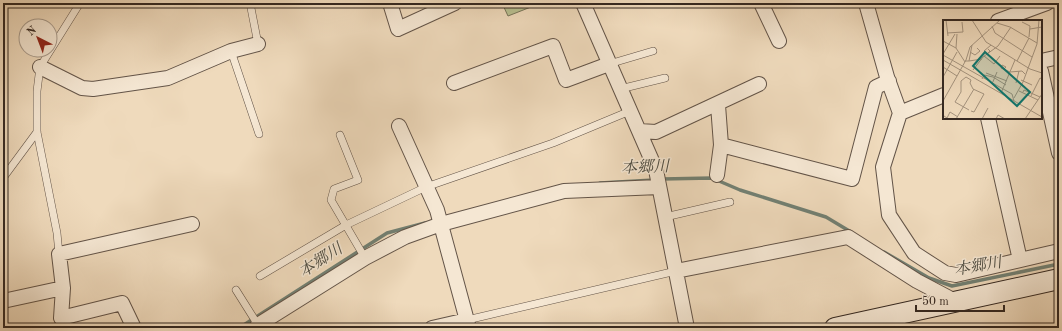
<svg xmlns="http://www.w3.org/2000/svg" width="1062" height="331" font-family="'Old Standard TT','Noto Serif JP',serif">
  <rect width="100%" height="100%" fill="#efdabc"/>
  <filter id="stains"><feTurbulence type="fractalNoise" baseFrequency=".005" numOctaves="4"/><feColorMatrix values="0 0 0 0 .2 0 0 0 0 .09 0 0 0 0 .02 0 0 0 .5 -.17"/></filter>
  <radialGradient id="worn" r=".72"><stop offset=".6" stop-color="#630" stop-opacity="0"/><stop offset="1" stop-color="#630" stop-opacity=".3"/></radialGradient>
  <path fill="#b8c091" stroke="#767459" d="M 502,3 L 541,3 L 508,16 Z"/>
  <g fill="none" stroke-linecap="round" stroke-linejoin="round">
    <path stroke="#728073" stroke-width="3.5" d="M 662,179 L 712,178 L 740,190 L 826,217 L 851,232
      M 600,183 L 654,180
      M 884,252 L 929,278 L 952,286 L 1059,264
      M 239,328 L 387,233 L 425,223"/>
    <g stroke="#635448" stroke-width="8">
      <path id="lane" d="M 250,3 L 258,44
        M 231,51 L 259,134
        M 609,64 L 653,51
        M 620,89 L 665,78
        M 340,135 L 358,180 L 334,189 L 331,200 L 365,258
        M 3,178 L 37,132
        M 665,217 L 730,202
        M 59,254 L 57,233 L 37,132 L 37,91 L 40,67 L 80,3
        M 260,276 L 346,225 L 426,187 L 553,143 L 630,111
        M 236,290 L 258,325
        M 467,320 L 676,271"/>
    </g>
    <g stroke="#635448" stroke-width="16">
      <path id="street" d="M 390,3 L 398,29 L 455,3
        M 583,3 L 656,170 L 687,328
        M 761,3 L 779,41
        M 866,3 L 887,77 L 900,113 L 883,167 L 889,215 L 914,253 L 945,273 L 956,275 L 1059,251
        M 998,21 L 1047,3
        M 1041,61 L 1059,57
        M 40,67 L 82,88 L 93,89 L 168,78 L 231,51 L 258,44
        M 1041,71 L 1059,153
        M 454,83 L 553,46 L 566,80 L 609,64
        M 900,113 L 944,95
        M 988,118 L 1020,260
        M 399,126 L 437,210 L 469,328
        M 639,131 L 656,132 L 759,84
        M 721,145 L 852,179 L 876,87 L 889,81
        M 717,175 L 721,145 L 718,105
        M 676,271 L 848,237 L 917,281 L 955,301
        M 3,301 L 63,288
        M 134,328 L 122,303 L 61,318 L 63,288 L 59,254 L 192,224
        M 259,328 L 258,325 L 365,258 L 405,237 L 441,224 L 564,191 L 659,187
        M 432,328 L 467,320"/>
    </g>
    <g stroke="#342821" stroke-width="22">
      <path id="secondary" d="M 835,328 L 1059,279"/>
    </g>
    <use href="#lane" stroke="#f5e7d3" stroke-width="7"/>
    <use href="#street" stroke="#f5e7d3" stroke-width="14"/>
    <use href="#secondary" stroke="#f5e7d3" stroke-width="20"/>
  </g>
  <g text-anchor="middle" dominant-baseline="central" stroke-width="3" stroke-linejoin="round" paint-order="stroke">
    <g font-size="16" font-style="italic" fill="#4e4d43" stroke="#f5e7d3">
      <text transform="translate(645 168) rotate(-2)">本郷川</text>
      <text transform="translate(321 261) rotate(-33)">本郷川</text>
      <text transform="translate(978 267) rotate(-10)">本郷川</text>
    </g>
  </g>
  <g transform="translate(943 20)">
    <rect width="99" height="99" fill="#efdabc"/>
    <path fill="none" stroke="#a4937e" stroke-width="1" d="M 3,0 L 5,16M 29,0 L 43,22 L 87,49 L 99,53M 79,2 L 87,6 L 86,17M 54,3 L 67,7 L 94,23M 49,6 L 52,13 L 89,37M 87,9 L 99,7M 4,13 L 20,12 L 19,2M 14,14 L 13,28 L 22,42M 0,21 L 13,28M 45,29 L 47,31 L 44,34 L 41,31 L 48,25M 27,32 L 32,35 L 37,31 L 34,28M 0,34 L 12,14M 0,35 L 69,74 L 71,81M 41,36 L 51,44 L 57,36M 0,40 L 99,97M 22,41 L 26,41 L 29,25M 26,41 L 39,39M 74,41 L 86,18M 0,47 L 14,56M 61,49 L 63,47 L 59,45 L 58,48 L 67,52 L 79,51 L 82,54M 30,50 L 40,37 L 55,26 L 68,7M 43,53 L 64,61M 0,57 L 14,32M 39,59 L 41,55 L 50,57 L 63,65M 78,60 L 89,65M 73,63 L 76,51M 49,64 L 54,52M 76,71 L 95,80M 80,72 L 81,70 L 97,77M 58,73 L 72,40M 88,76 L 97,58 L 99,59M 71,78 L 80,62 L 94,24 L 96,0M 0,81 L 23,40 L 27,27 L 57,0M 12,82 L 18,72 L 18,61 L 23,57 L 28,60 L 27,63 L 30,69 L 41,74 L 31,92 L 28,91M 12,82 L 26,90M 1,96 L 4,98 L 7,92 L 15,97M 13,99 L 31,69M 39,99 L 45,88M 53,99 L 55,95 L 62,99M 82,99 L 99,74"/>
    <path fill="#0f766e" fill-opacity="0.15" stroke="#0f766e" stroke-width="2" d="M 42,32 L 87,72 L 74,86 L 30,46 Z"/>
    <rect width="99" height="99" fill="none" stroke="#342821" stroke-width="2"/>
  </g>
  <rect width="1062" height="331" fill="none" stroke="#efdabc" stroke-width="16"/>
  <rect x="4" y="4" width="1054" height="323" fill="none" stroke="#342821" stroke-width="2"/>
  <rect x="8" y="8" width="1046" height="315" fill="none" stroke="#342821"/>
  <g transform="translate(38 38) rotate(318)"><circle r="19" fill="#f5e7d3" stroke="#a89b8c"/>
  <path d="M0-3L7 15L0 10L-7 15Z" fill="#8f2418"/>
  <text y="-6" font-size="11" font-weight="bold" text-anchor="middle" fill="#342821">N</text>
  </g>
  <path d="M916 305v6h88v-6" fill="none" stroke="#342821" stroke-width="2"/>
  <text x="922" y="305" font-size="12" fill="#342821" stroke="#f5e7d3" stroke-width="3" paint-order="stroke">50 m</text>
  <rect width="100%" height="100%" filter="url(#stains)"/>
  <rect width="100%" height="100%" fill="url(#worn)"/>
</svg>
